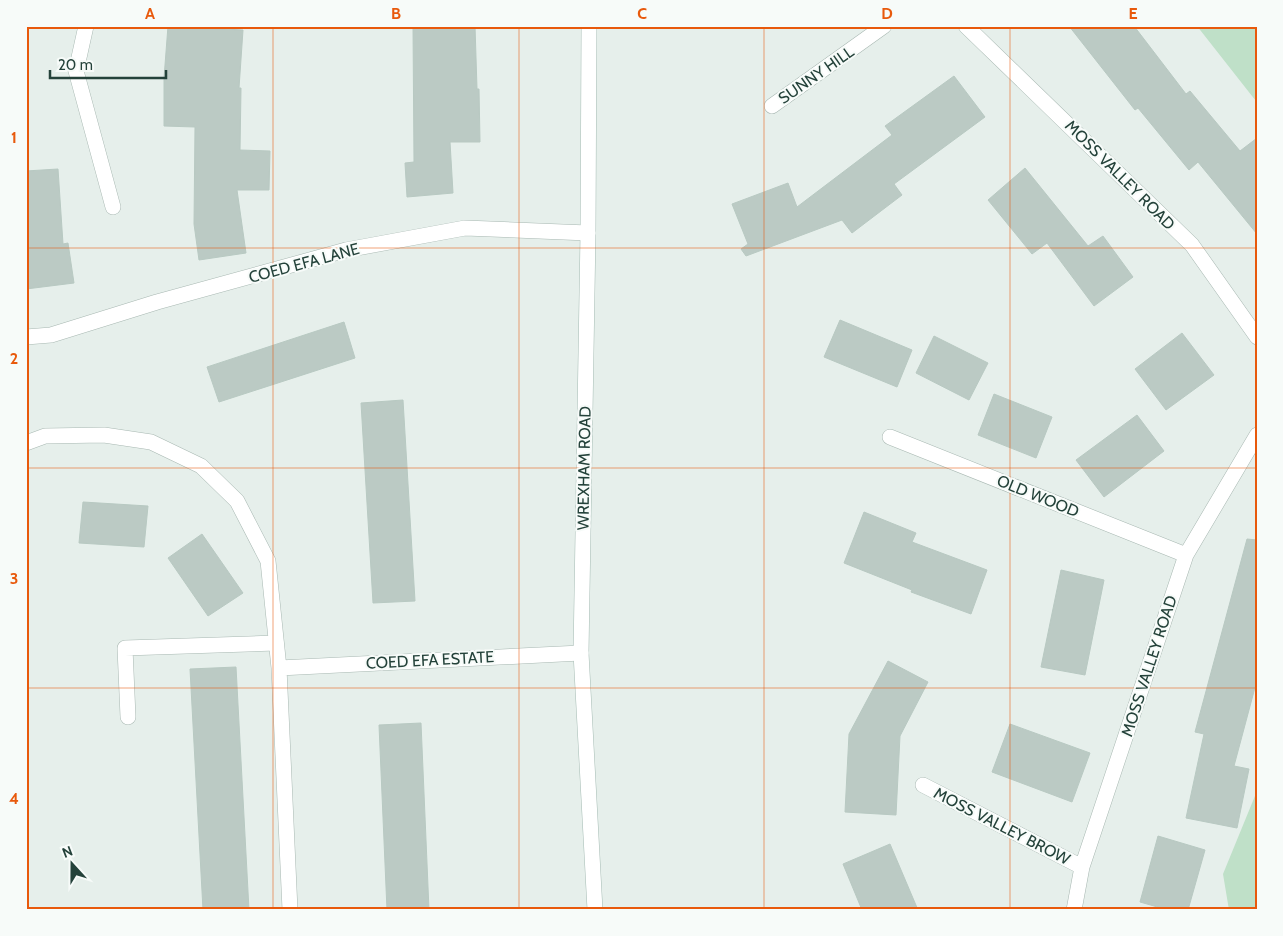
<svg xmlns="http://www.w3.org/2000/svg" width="1283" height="936" font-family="Cabin,sans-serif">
  <rect width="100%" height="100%" fill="#e6efeb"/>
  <path fill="#bfe0c8" d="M 1197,26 L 1257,26 L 1257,102 L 1252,96 Z
    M 1257,791 L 1257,910 L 1229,910 L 1223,874 Z"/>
  <path fill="#bbcac4" stroke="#b8c9c2" d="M 168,26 L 243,30 L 239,88 L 241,88 L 240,150 L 270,151 L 269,190 L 237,190 L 246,253 L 199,260 L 194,224 L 195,127 L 164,126 L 164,78 Z
    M 413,26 L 475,26 L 477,89 L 479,89 L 480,142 L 450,142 L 453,193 L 407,197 L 405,163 L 414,162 Z
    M 1069,26 L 1134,26 L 1186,94 L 1190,91 L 1240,151 L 1257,138 L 1257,234 L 1198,162 L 1189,170 L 1138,108 L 1135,110 Z
    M 954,76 L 985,117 L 894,184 L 902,195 L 852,233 L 842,220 L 746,256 L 741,249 L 748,244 L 732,204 L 788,183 L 797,207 L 892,135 L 885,126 Z
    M 1025,168 L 1088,246 L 1103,236 L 1133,277 L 1094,306 L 1047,243 L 1032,254 L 988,200 Z
    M 58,169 L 63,244 L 68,243 L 74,283 L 26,289 L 26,171 Z
    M 840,320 L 912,350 L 897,387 L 824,357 Z
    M 344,322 L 355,358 L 219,402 L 207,367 Z
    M 1182,333 L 1214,375 L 1166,410 L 1135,369 Z
    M 934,336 L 988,363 L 969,400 L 916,373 Z
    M 994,394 L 1052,417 L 1036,458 L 978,435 Z
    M 403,400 L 415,601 L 373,603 L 361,403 Z
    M 1137,415 L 1164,451 L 1104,497 L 1076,460 Z
    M 83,502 L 148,506 L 144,547 L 79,543 Z
    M 864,512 L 916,533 L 912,542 L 987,570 L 971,614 L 911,592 L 912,590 L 844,563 Z
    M 202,534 L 243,593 L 208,616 L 168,558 Z
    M 1247,539 L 1257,540 L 1257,680 L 1234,766 L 1249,769 L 1237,828 L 1186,818 L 1204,734 L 1195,732 Z
    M 1061,570 L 1104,580 L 1085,675 L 1041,667 Z
    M 888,661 L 928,682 L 900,736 L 896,815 L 845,812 L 849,734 Z
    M 236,667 L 249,910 L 203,910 L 190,669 Z
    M 421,723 L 429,910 L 387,910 L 379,725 Z
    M 1010,724 L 1090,753 L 1072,802 L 992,772 Z
    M 1158,836 L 1205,850 L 1188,910 L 1168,910 L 1140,902 Z
    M 890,844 L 918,910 L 862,910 L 843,864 Z"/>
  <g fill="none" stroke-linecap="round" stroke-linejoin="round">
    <g stroke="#a8b8b2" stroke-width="16">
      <path id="service" d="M 128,717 L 125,648 L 276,643"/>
    </g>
    <g stroke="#a8b8b2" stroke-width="16">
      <path id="minor" d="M 86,26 L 76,71 L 113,207
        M 966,26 L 1192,245 L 1257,337
        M 772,106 L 884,26
        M 26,337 L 51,335 L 157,302 L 346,250 L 465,228 L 588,233
        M 890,437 L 1186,555
        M 26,443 L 45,436 L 104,435 L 151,442 L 201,466 L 237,501 L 268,561 L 279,668 L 290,910
        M 279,668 L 581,653
        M 923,785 L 1082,867
        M 1074,910 L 1082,867 L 1186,555 L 1257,435"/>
    </g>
    <g stroke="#a4bbb3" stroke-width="16">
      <path id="secondary" d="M 589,26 L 588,233 L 581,653 L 595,910"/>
    </g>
    <use href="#service" stroke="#fff" stroke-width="15"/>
    <use href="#minor" stroke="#fff" stroke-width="15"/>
    <use href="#secondary" stroke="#fff" stroke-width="15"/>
  </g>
  <path fill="none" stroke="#e8590c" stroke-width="1" stroke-opacity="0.55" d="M 273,26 L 273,910M 519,26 L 519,910M 764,26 L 764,910M 1010,26 L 1010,910M 26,248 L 1257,248M 26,468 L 1257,468M 26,688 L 1257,688"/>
  <g text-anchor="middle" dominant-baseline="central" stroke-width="4" stroke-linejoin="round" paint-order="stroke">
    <g font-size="16" fill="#24423a" stroke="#f7fbf9">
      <text transform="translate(816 75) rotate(-35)">SUNNY HILL</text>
      <text transform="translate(1120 175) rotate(45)">MOSS VALLEY ROAD</text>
      <text transform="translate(304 263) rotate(-15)">COED EFA LANE</text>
      <text transform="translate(584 468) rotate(-89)">WREXHAM ROAD</text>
      <text transform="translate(1038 496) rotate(22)">OLD WOOD</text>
      <text transform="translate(430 660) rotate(-3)">COED EFA ESTATE</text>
      <text transform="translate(1149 666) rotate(-72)">MOSS VALLEY ROAD</text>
      <text transform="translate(1002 826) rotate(27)">MOSS VALLEY BROW</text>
    </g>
  </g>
  <rect width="1283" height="936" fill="none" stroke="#f7fbf9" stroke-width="55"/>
  <g transform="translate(72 864) rotate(339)" stroke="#f7fbf9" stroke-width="4" paint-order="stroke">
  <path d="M0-4L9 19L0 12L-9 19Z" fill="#24423a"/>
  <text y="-8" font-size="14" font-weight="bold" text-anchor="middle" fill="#24423a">N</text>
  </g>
  <path d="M50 70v8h116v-8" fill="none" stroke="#24423a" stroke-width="2.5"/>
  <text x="58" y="70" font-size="15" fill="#24423a" stroke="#f7fbf9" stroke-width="4" paint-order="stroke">20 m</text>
  <rect x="28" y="28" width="1228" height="880" fill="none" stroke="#e8590c" stroke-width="2"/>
  <g font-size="16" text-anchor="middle" font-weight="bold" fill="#e8590c">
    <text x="150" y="19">A</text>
    <text x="396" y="19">B</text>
    <text x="642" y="19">C</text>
    <text x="887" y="19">D</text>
    <text x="1133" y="19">E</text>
    <text x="14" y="143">1</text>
    <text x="14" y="364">2</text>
    <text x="14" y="584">3</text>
    <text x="14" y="804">4</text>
  </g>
</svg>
